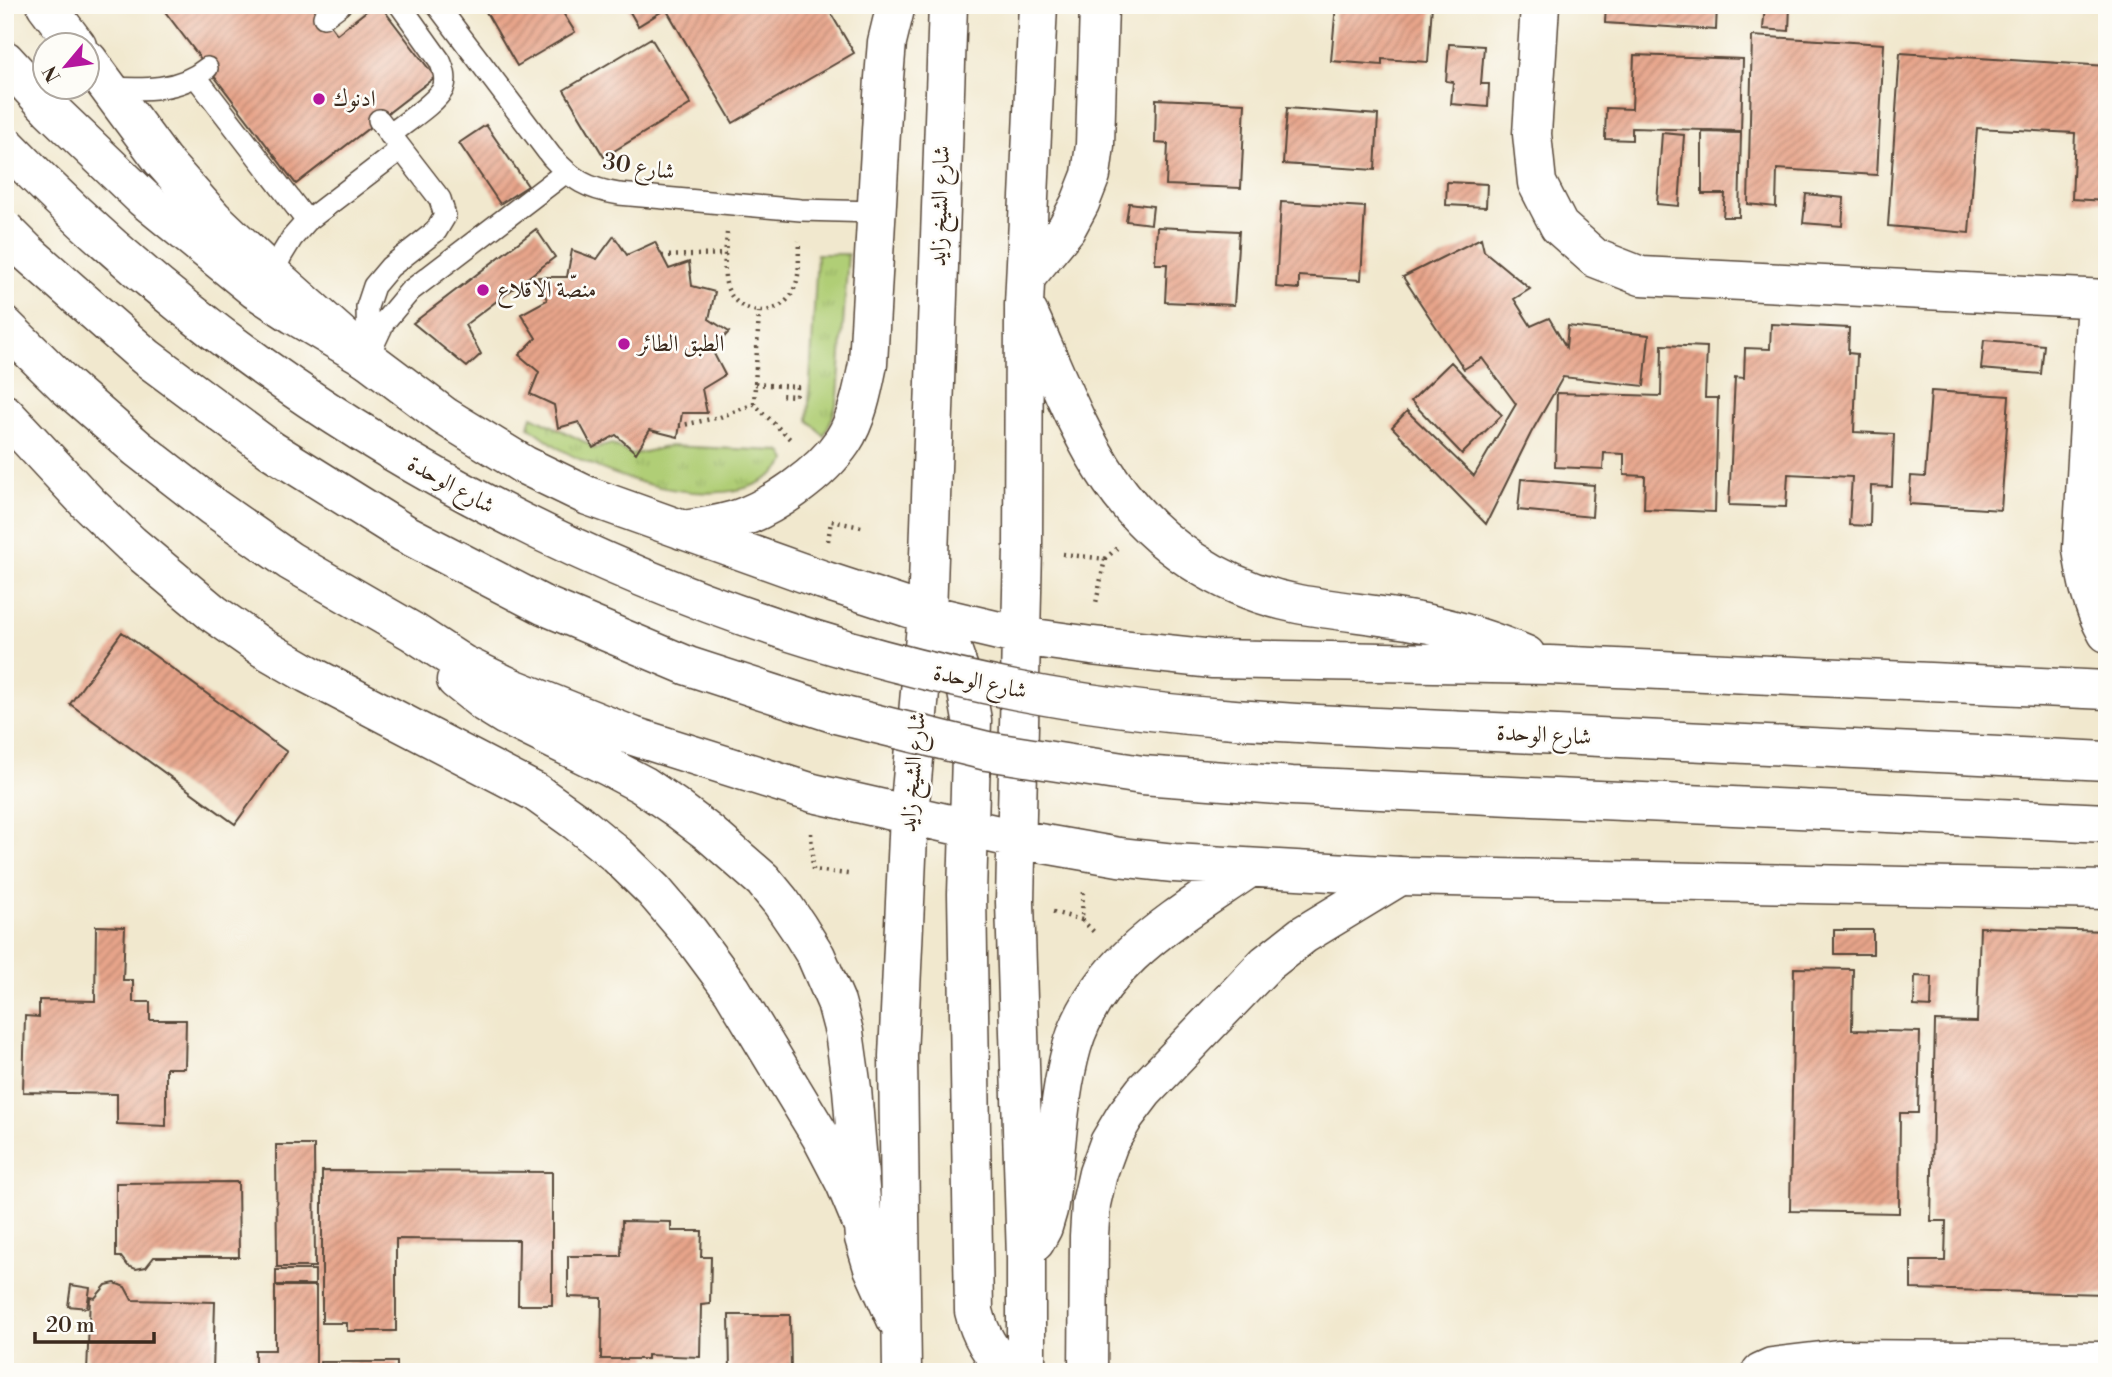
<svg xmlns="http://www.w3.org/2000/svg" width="2112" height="1377" font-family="'Libre Bodoni',Amiri,serif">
  <defs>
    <pattern id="grass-tufts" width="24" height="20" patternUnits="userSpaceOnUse" patternTransform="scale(1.75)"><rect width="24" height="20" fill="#b0ce76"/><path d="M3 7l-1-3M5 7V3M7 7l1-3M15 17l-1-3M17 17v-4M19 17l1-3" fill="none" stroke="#98b166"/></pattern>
    <pattern id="building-hatch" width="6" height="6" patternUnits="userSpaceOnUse" patternTransform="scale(1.75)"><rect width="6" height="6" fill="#e7a48a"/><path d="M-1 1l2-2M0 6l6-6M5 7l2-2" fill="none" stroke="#bc8670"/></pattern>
  </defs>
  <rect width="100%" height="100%" fill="#fdfcf7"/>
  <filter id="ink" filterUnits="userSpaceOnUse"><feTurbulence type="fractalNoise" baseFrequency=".0143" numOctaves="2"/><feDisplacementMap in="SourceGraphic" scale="14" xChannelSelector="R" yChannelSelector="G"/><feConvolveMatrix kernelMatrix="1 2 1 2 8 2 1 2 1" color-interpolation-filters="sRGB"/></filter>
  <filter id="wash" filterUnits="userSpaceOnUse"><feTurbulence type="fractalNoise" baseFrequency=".00686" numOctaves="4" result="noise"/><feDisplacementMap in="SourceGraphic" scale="28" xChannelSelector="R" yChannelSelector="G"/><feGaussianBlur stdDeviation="1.57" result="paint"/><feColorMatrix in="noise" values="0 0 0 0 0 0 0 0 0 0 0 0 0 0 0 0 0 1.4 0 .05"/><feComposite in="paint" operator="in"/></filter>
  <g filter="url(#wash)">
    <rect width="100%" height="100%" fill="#f1e8ce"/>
    <path fill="url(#grass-tufts)" stroke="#767c4a" stroke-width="2" d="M 817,254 L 848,254 L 838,397 L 833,416 L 824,436 L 808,420 Z
      M 532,416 L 587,443 L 593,449 L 612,444 L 632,455 L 670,446 L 779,451 L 783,453 L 787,460 C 741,523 615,481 560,449 C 550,442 540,434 529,427 Z"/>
    <g id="blocks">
      <path fill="url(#building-hatch)" d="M 160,5 L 315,5 L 337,34 L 374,5 L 380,5 L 435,77 L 296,184 Z
        M 482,5 L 558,5 L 575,32 L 517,66 Z
        M 626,5 L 826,5 L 854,53 L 733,123 L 666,9 L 638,26 Z
        M 1336,5 L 1432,5 L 1428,62 L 1382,59 L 1382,65 L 1331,61 Z
        M 1606,5 L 1717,5 L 1716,30 L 1605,23 Z
        M 1765,5 L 1790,5 L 1789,31 L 1763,29 Z
        M 1752,36 L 1884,44 L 1877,175 L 1777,169 L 1776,207 L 1748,204 Z
        M 651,38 L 691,104 L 604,157 L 564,90 Z
        M 1449,44 L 1484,46 L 1481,84 L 1489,84 L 1488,107 L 1451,104 L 1453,82 L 1446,81 Z
        M 1900,53 L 2107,66 L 2107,201 L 2072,199 L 2075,133 L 1977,128 L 1969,233 L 1888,226 Z
        M 1634,55 L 1743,59 L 1741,131 L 1632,128 L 1632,140 L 1605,139 L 1606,108 L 1632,109 Z
        M 1156,99 L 1245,103 L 1241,188 L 1166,185 L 1168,144 L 1155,143 Z
        M 1287,108 L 1378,115 L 1375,170 L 1283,164 Z
        M 486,125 L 528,186 L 500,204 L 459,143 Z
        M 1702,132 L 1741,133 L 1739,217 L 1723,217 L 1725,194 L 1702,194 Z
        M 1662,133 L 1684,135 L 1679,206 L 1657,204 Z
        M 1447,182 L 1487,184 L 1486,207 L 1446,205 Z
        M 1806,194 L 1844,198 L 1842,226 L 1803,223 Z
        M 1281,202 L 1365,207 L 1361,280 L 1299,276 L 1299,289 L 1276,287 Z
        M 1129,203 L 1153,206 L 1151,224 L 1126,221 Z
        M 1157,227 L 1239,231 L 1234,305 L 1165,302 L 1167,264 L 1155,264 Z
        M 536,229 L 555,257 L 465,325 L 481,354 L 467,367 L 413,323 Z
        M 614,236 L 627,255 L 655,242 L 669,269 L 689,262 L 692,286 L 715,292 L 709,319 L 729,332 L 712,350 L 725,375 L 702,389 L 707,413 L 682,413 L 678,437 L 650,430 L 636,453 L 616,435 L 593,448 L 579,422 L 558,428 L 554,405 L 530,394 L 539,372 L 519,355 L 536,338 L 521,314 L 547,300 L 538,277 L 567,277 L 572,250 L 597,259 Z
        M 1481,238 L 1484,251 L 1530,289 L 1514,299 L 1531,326 L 1549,318 L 1566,347 L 1568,326 L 1649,335 L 1644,386 L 1563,377 L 1531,433 L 1486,524 L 1392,427 L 1407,411 L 1474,476 L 1516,404 L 1482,358 L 1464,369 L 1403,277 Z
        M 1771,324 L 1849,328 L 1848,353 L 1857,354 L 1854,432 L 1894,434 L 1892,487 L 1871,486 L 1870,526 L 1849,525 L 1852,477 L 1788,474 L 1786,507 L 1729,505 L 1735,377 L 1744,378 L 1745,348 L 1770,349 Z
        M 1984,340 L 2044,345 L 2041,374 L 1981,369 Z
        M 1662,345 L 1707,347 L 1705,398 L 1718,398 L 1715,512 L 1644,509 L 1645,476 L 1624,475 L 1624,454 L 1604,453 L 1603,469 L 1555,467 L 1557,393 L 1661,396 Z
        M 1451,362 L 1502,415 L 1462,454 L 1411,401 Z
        M 1931,391 L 2009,396 L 2001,510 L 1909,504 L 1911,476 L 1925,477 Z
        M 1521,479 L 1594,485 L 1592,517 L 1518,510 Z
        M 122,632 L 287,752 L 235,824 L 70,704 Z
        M 96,926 L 125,927 L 123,980 L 133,980 L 133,1002 L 150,1002 L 150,1020 L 186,1020 L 185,1068 L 166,1068 L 166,1126 L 117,1124 L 117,1094 L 23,1092 L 25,1016 L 39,1017 L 39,1000 L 95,1001 Z
        M 1980,927 L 2107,931 L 2107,1294 L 1911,1289 L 1911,1261 L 1945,1261 L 1946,1221 L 1931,1221 L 1935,1021 L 1977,1022 Z
        M 1834,930 L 1873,930 L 1873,954 L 1834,954 Z
        M 1794,968 L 1853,969 L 1852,1030 L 1920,1032 L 1918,1113 L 1900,1113 L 1899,1213 L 1790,1211 Z
        M 1915,976 L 1932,977 L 1931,1007 L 1914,1006 Z
        M 276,1145 L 314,1145 L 315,1267 L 277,1267 Z
        M 322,1171 L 552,1172 L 552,1305 L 518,1305 L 519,1240 L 396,1239 L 396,1331 L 347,1331 L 347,1323 L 322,1323 Z
        M 238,1182 L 239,1257 L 154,1257 L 146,1267 L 136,1269 L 128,1266 L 121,1257 L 116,1257 L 116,1183 Z
        M 622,1221 L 671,1222 L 671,1231 L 702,1231 L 701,1257 L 711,1257 L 710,1304 L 701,1305 L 700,1357 L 647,1355 L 647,1359 L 601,1359 L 602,1298 L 568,1297 L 568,1256 L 621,1256 Z
        M 276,1270 L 315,1270 L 315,1285 L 276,1285 Z
        M 115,1283 L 125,1287 L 132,1300 L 215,1302 L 213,1372 L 87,1372 L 90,1297 L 95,1298 L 106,1285 Z
        M 71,1285 L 90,1288 L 87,1308 L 68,1306 Z
        M 275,1286 L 316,1286 L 316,1372 L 275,1372 L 275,1369 L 255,1369 L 255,1350 L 275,1350 Z
        M 729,1315 L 790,1315 L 791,1372 L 730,1372 Z
        M 320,1362 L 397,1362 L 397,1372 L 320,1372 Z"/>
    </g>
  </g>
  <g filter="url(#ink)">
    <use href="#blocks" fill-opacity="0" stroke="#564638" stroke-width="2"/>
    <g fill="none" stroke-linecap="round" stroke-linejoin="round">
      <g stroke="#564638" stroke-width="24">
        <path id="lane" d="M 437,5 L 551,156 C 572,180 588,189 619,194 L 801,210 L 876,212
          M 324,17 L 340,5
          M 196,77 L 307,221
          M 109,88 C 144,90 179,91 207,68
          M 390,135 C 404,123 435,104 443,89 C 447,79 444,70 440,61 L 400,5
          M 273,275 L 281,256 L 292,238 L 307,221 L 401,149
          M 371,350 L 384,322 L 410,291 L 566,172
          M 368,359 L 367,307 L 374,286 L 390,267 L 436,231 L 445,216 L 440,199 L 379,120"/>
      </g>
      <g stroke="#564638" stroke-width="41">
        <path id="street" d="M 1540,5 L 1532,134 L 1537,183 L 1559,226 L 1595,258 L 1641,276 L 2107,299
          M 1026,277 L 1066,229 L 1080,203 L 1091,175 L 1095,145 L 1099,5
          M 2096,299 L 2082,549 C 2086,579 2092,606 2107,633
          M 1088,1372 L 1089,1236 L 1091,1204 L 1098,1173 L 1109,1143 L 1125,1116 L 1144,1091 L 1266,964 L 1303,935 L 1400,876
          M 1761,1372 L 1772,1367 L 1838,1359 L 2107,1361"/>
      </g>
      <g stroke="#564638" stroke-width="41">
        <path id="secondary" d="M 46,5 L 77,46
          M 88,60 L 162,160 L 213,218 L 273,275 L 368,359 L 444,416 L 524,465 L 588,496 L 823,580 L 927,614 L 1020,636 L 1092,646 L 1213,659 L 1550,665 L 2107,690
          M 1029,314 C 1054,369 1077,432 1111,481 C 1155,545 1222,589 1298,604 C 1341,612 1386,615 1429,624 C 1463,631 1495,642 1526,655
          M 5,326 L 65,385 L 137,448 L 213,507 L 290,561 L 413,632 L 462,664 L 510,687 L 633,736 L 813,793 L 1016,839 L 1119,857 L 1174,863 L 1400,876 L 2107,890
          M 5,414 L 88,503 L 131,544 L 213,613 L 263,648 L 308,674 L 535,792 L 577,822 L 617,855 L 654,891 L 689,932 L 732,990 L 821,1137 L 845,1183 L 863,1226
          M 682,530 C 700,528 717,525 735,520 C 772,508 821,474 843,441 C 857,420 863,389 868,364 L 884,78 L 887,42 L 896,5
          M 927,614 L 951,646 L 967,692 L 972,720 L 967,894 L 974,1311 C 980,1336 991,1353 1009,1372
          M 456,680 L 485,703 L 506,716 L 609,767 L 643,785 L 675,807 L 709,833 L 763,880 L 781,902 L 798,927 L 816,956 L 836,1002 L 844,1032 L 852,1089 L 864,1238 L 873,1268 L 896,1319
          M 1035,1242 L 1043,1227 L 1048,1210 C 1057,1156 1057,1100 1072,1047 C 1096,962 1180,916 1248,869
          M 902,1372 L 898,1056 L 909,814 L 927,614 L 948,5
          M 1026,1372 L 1026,1259 L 1015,902 L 1023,548 L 1024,305 L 1038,5"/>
      </g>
      <g stroke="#564638" stroke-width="41">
        <path id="highway" d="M 5,60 L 50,109 L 143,198 L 256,290 L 294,315 L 368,359"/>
      </g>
      <path stroke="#564638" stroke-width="4.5" stroke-dasharray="2 5" stroke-linecap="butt" d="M 727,233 C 726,249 722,271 727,287 C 738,318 782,319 794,289 C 801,275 798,256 799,241
        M 662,256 L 726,254
        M 755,384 L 797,387 L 796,396 L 779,395
        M 754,404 L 759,312
        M 679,426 L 720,417 L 754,404 L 793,442
        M 828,541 L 831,521 L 866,528
        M 1063,554 L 1105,559 L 1096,603
        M 1105,559 L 1118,547
        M 811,833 L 813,870 L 848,874
        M 1053,912 L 1082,920 L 1083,889
        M 1082,920 L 1096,934"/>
      <use href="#lane" stroke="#fff" stroke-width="21"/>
      <use href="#street" stroke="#fff" stroke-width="38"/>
      <use href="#secondary" stroke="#fff" stroke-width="38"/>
      <use href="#highway" stroke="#fff" stroke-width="38"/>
      <g stroke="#564638" stroke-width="41" stroke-linecap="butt">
        <path id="highway-bridge" d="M 5,144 C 276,426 635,616 1019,691 C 1175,722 1336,725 1494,732 C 1698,742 1902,752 2107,761
          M 5,230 L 28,253 L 146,357 L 271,450 L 404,533 L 543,605 L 688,666 L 836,714 L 987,751 L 1142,775 L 1292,786 L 2107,823"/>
      </g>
      <use href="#highway-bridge" stroke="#fff" stroke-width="38"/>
    </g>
  </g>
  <g fill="#b5179e" stroke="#fdfcf7" stroke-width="2.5">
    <circle cx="319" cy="99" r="7"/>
    <circle cx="483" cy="290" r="7"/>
    <circle cx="624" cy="344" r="7"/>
  </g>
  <g text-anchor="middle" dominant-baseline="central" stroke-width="5" stroke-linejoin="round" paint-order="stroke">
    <g font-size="23" fill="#3b2a1e" stroke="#fdfcf7" text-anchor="start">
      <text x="333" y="99">ادنوك</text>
      <text x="497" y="290">منصّة الاقلاع</text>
      <text x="638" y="344">الطبق الطائر</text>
    </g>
    <g font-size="23" fill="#3b2a1e" stroke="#fdfcf7">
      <text transform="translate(639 167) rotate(9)">شارع 30</text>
      <text transform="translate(940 206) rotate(-88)">شارع الشيخ زايد</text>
      <text transform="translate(451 485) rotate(29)">شارع الوحدة</text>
      <text transform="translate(980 682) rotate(12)">شارع الوحدة</text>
      <text transform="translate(1544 735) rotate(3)">شارع الوحدة</text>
      <text transform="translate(913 772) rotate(-85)">شارع الشيخ زايد</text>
    </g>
  </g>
  <rect width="2112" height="1377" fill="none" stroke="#fdfcf7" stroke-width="28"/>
  <g transform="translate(66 66) rotate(241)"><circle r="33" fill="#fdfcf7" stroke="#afa8a0" stroke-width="2"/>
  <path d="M0-5L12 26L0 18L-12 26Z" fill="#b5179e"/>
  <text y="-10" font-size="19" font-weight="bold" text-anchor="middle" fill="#3b2a1e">N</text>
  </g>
  <path d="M35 1332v10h119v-10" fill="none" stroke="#3b2a1e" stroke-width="3.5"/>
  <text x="46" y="1332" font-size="21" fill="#3b2a1e" stroke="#fdfcf7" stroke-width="5" paint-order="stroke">20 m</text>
</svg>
